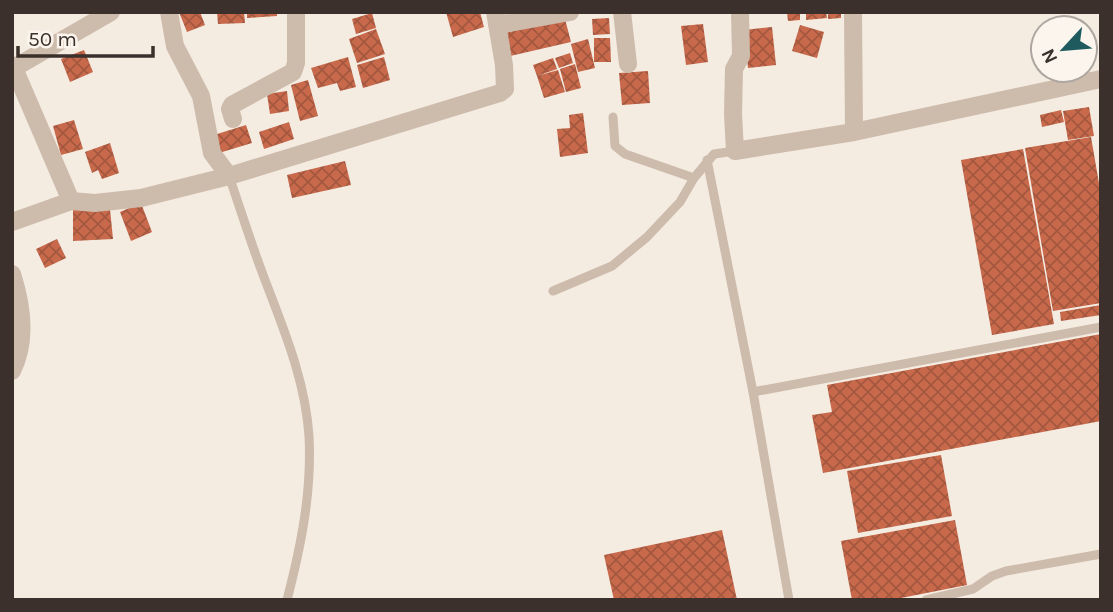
<svg xmlns="http://www.w3.org/2000/svg" width="1113" height="612" font-family="Karla,sans-serif">
  <defs>
    <pattern id="building-cross-hatch" width="8" height="8" patternUnits="userSpaceOnUse" patternTransform="scale(1.75)"><rect width="8" height="8" fill="#c8694b"/><path d="M0 0l8 8M0 8l8-8" fill="none" stroke="#a4573f"/></pattern>
  </defs>
  <rect width="100%" height="100%" fill="#f4ebe1"/>
  <path fill="url(#building-cross-hatch)" d="M 179,12 L 200,12 L 205,25 L 187,32 Z
    M 217,12 L 244,12 L 245,23 L 218,24 Z
    M 247,12 L 277,12 L 277,16 L 247,18 Z
    M 446,12 L 480,12 L 484,27 L 453,37 Z
    M 787,12 L 800,12 L 800,20 L 788,21 Z
    M 806,12 L 826,12 L 827,18 L 806,20 Z
    M 828,12 L 841,12 L 841,18 L 828,19 Z
    M 372,13 L 376,28 L 356,34 L 352,19 Z
    M 609,18 L 610,34 L 593,35 L 592,19 Z
    M 565,19 L 571,42 L 506,57 L 501,34 Z
    M 703,24 L 708,62 L 686,65 L 681,26 Z
    M 800,25 L 824,32 L 817,58 L 792,51 Z
    M 772,27 L 776,65 L 748,68 L 744,30 Z
    M 376,29 L 385,54 L 357,63 L 349,39 Z
    M 594,38 L 610,38 L 611,62 L 594,62 Z
    M 588,39 L 595,68 L 578,72 L 571,44 Z
    M 84,50 L 93,72 L 70,82 L 61,59 Z
    M 570,53 L 573,63 L 559,68 L 555,58 Z
    M 348,57 L 356,87 L 340,91 L 337,83 L 318,88 L 311,68 Z
    M 384,57 L 390,80 L 363,88 L 357,65 Z
    M 553,58 L 557,69 L 537,76 L 533,65 Z
    M 575,64 L 581,88 L 566,92 L 560,69 Z
    M 558,70 L 565,92 L 544,98 L 537,76 Z
    M 648,71 L 650,103 L 622,105 L 619,73 Z
    M 308,80 L 318,116 L 300,121 L 291,85 Z
    M 287,91 L 289,111 L 270,114 L 267,94 Z
    M 1089,107 L 1094,136 L 1068,140 L 1063,111 Z
    M 1061,110 L 1064,122 L 1042,127 L 1040,115 Z
    M 583,113 L 588,153 L 560,157 L 557,129 L 570,128 L 569,115 Z
    M 74,120 L 83,149 L 61,155 L 53,126 Z
    M 289,122 L 294,139 L 264,149 L 259,132 Z
    M 246,125 L 252,143 L 219,153 L 214,135 Z
    M 1091,137 L 1101,195 L 1101,303 L 1053,311 L 1025,148 Z
    M 110,143 L 119,173 L 102,179 L 98,170 L 92,173 L 85,152 Z
    M 1023,149 L 1054,324 L 992,335 L 961,160 Z
    M 345,161 L 351,185 L 292,198 L 287,175 Z
    M 141,203 L 152,232 L 131,241 L 120,212 Z
    M 110,209 L 113,239 L 73,241 L 73,210 Z
    M 57,239 L 66,258 L 45,268 L 36,249 Z
    M 1101,305 L 1101,315 L 1061,321 L 1060,312 Z
    M 1101,334 L 1101,421 L 823,473 L 812,415 L 832,412 L 827,385 Z
    M 941,455 L 952,516 L 858,533 L 847,471 Z
    M 955,520 L 967,585 L 891,600 L 852,600 L 841,541 Z
    M 722,530 L 737,600 L 614,600 L 604,555 Z"/>
  <g fill="none" stroke-linecap="round" stroke-linejoin="round">
    <path stroke="#cdbbac" stroke-width="9" d="M 613,117 L 615,146 L 625,154 L 694,178
      M 707,160 L 753,392 L 789,600
      M 229,176 C 240,208 250,240 262,272 C 282,326 305,377 309,436 C 312,492 301,546 287,600
      M 553,291 L 612,266 L 647,237 L 680,202 L 694,178 L 714,154 L 735,151
      M 753,392 L 1101,327
      M 926,600 L 973,589 L 992,576 L 1006,571 L 1101,554"/>
    <path stroke="#cdbbac" stroke-width="18" d="M 169,12 L 175,46 L 201,96 L 212,153 L 229,176
      M 622,12 L 628,64
      M 740,12 L 741,56 L 734,69 L 733,114 L 735,151 L 854,132 L 1101,79
      M 853,12 L 854,132
      M 497,25 L 570,12
      M 12,65 L 14,68 L 111,12
      M 14,68 L 71,201
      M 233,119 L 230,109 L 232,105 L 293,72 L 296,63 L 296,12
      M 12,222 L 71,201 L 95,203 L 141,198 L 229,176 L 500,93 L 505,89 L 504,65 L 495,12
      M 12,274 C 22,305 27,341 12,371"/>
  </g>
  <rect width="1113" height="612" fill="none" stroke="#3b302b" stroke-width="28"/>
  <g transform="translate(1064 49) rotate(244)"><circle r="33" fill="#fbf5ee" stroke="#aea6a0" stroke-width="2"/>
  <path d="M0-5L12 26L0 18L-12 26Z" fill="#1f5a5e"/>
  <text y="-10" font-size="19" font-weight="bold" text-anchor="middle" fill="#3b302b">N</text>
  </g>
  <path d="M18 46v10h135v-10" fill="none" stroke="#3b302b" stroke-width="3.5"/>
  <text x="28" y="46" font-size="21" fill="#3b302b" stroke="#fbf5ee" stroke-width="5" paint-order="stroke">50 m</text>
</svg>
